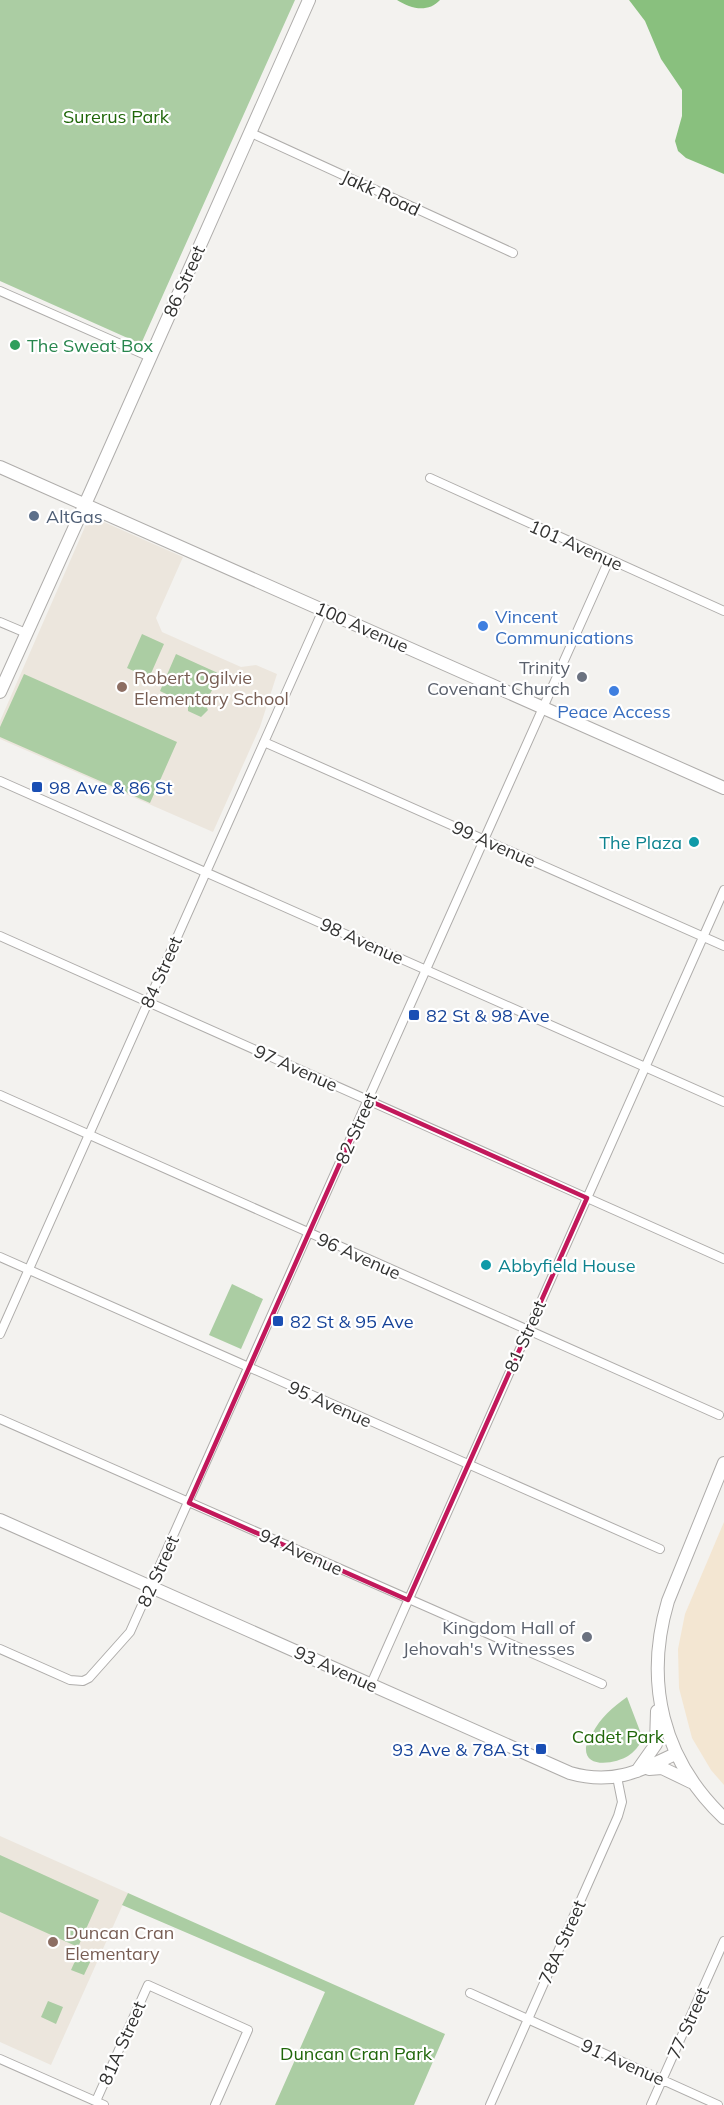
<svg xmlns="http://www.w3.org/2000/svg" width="724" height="2105" font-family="Mulish,sans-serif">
  <rect width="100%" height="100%" fill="#f3f2ef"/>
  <path fill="#f3e6d2" d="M 724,1522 L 724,1785 L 711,1770 L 692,1738 L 679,1688 L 678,1649 L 685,1614 Z"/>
  <path fill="#ece6dd" d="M 97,519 L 183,557 L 156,618 L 162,632 L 241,667 L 256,665 L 277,674 L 260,727 L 213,832 L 0,739 L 0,721 L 88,520 Z
    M 0,1836 L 128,1893 L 51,2065 L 0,2042 Z"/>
  <path fill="#abcda3" d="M 0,0 L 295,0 L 141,344 L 0,281 Z
    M 142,634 L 164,644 L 149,678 L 127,668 Z
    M 176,654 L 220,674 L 205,704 L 208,710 L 201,717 L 188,711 L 188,705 L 160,691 Z
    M 24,674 L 177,742 L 150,803 L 0,737 L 0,727 Z
    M 232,1284 L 263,1299 L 241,1349 L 209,1335 Z
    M 627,1697 L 643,1739 C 639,1746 634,1752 628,1756 C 617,1763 584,1770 586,1747 C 587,1743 590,1738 592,1734 C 601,1717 612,1708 627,1697 Z
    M 0,1855 L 99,1900 L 78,1947 L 0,1912 Z
    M 128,1893 L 445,2034 L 414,2105 L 275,2105 L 325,1992 L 122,1905 Z
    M 80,1950 L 93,1956 L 84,1975 L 71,1970 Z
    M 48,2001 L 63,2007 L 56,2024 L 41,2017 Z"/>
  <path fill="#89c07e" d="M 397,0 L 440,0 C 428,13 411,9 397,0 Z
    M 629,0 L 724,0 L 724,174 L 686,158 L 678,151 L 675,141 L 682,116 L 682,90 L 661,59 L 645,21 Z"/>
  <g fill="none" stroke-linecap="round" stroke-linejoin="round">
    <g stroke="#afadab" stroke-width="10">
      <path id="street" d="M 249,132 L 513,253
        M 0,291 L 150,357
        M 430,478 L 724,611
        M 0,622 L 26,633
        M 264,742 L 724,946
        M 0,781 L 724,1102
        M 0,936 L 724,1259
        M 0,1095 L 719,1415
        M 0,1257 L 660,1549
        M 0,1334 L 323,610
        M 0,1419 L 602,1684
        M 0,1649 L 70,1680 L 83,1681 L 89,1678 L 130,1632 L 609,560
        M 371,1684 L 724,890
        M 470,1993 L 718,2105
        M 0,2059 L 104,2105
        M 96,2101 L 148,1985 L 248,2030 L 215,2105
        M 490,2105 L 618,1816 L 622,1802 L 617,1777
        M 651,2105 L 724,1941"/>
    </g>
    <g stroke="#afadab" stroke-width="14">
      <path id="secondary" d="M 0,467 L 724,788
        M 0,692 L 91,491 L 309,0
        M 724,1463 L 668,1601 C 644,1682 662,1759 724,1818
        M 0,1520 L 570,1773 C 612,1785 638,1772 675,1754
        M 649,1769 L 662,1768 L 691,1782
        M 637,1771 L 656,1744 L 657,1711"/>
    </g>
    <use href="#street" stroke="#fff" stroke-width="8"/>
    <use href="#secondary" stroke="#fff" stroke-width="12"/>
  </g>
  <path fill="none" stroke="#c2185b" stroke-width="4.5" stroke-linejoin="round" d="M 368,1100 L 587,1198 L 408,1600 L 189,1503 Z"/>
  <circle fill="#2e9e5b" stroke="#fff" stroke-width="2" cx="15" cy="345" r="6"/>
  <circle fill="#5c6f8a" stroke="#fff" stroke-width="2" cx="34" cy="516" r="6"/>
  <g fill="#3f7fe0" stroke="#fff" stroke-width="2">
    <circle cx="483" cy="626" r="6"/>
    <circle cx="614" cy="691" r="6"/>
  </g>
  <g fill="#6b7280" stroke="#fff" stroke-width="2">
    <circle cx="582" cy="677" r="6"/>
    <circle cx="587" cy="1637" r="6"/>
  </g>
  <g fill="#8d6e63" stroke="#fff" stroke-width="2">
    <circle cx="122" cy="687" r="6"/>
    <circle cx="53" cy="1942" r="6"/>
  </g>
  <g fill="#1a4fb4" stroke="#fff" stroke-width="2">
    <rect x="31" y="781" width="12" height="12" rx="3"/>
    <rect x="408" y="1009" width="12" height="12" rx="3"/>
    <rect x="272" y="1315" width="12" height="12" rx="3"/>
    <rect x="535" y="1743" width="12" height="12" rx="3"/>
  </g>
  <g fill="#0f9aa8" stroke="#fff" stroke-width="2">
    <circle cx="694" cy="842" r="6"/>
    <circle cx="486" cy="1265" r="6"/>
  </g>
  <g text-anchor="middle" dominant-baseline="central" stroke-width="4.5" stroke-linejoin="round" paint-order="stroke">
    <g font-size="18" fill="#1f6609" stroke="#fff">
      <text x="116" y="116">Surerus Park</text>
      <text x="618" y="1736">Cadet Park</text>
      <text x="356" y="2053">Duncan Cran Park</text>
    </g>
    <g font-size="18" fill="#323231" stroke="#fff">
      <text transform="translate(381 193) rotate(25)">Jakk Road</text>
      <text transform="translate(184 281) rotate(-66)">86 Street</text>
      <text transform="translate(576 545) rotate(24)">101 Avenue</text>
      <text transform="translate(362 627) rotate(24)">100 Avenue</text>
      <text transform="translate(494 844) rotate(24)">99 Avenue</text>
      <text transform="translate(362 941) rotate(24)">98 Avenue</text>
      <text transform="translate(161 972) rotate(-66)">84 Street</text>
      <text transform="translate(296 1068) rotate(24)">97 Avenue</text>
      <text transform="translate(356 1128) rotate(-66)">82 Street</text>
      <text transform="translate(359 1256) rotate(24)">96 Avenue</text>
      <text transform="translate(525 1336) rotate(-66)">81 Street</text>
      <text transform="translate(330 1404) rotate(24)">95 Avenue</text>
      <text transform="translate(301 1552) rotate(24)">94 Avenue</text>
      <text transform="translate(158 1571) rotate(-66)">82 Street</text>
      <text transform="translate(336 1669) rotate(24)">93 Avenue</text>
      <text transform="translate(562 1942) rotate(-66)">78A Street</text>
      <text transform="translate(688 2023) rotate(-66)">77 Street</text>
      <text transform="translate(122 2043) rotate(-66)">81A Street</text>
      <text transform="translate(623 2062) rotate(24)">91 Avenue</text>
    </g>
    <g font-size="18" fill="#27864d" stroke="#fff" text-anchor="start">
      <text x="27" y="345">The Sweat Box</text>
    </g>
    <g font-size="18" fill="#4e5e75" stroke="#fff" text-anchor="start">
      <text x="46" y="516">AltGas</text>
    </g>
    <g font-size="18" fill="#366cbe" stroke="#fff" text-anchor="start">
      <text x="495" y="616">Vincent<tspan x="495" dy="21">Communications</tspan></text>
      <text x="614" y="711" text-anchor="middle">Peace Access</text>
    </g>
    <g font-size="18" fill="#5b616d" stroke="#fff" text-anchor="end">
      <text x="570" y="667">Trinity<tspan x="570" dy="21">Covenant Church</tspan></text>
      <text x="575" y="1627">Kingdom Hall of<tspan x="575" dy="21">Jehovah's Witnesses</tspan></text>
    </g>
    <g font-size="18" fill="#785e54" stroke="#fff" text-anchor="start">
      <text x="134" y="677">Robert Ogilvie<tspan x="134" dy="21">Elementary School</tspan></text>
      <text x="65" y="1932">Duncan Cran<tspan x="65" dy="21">Elementary</tspan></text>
    </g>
    <g font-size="18" fill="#164399" stroke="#fff" text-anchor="start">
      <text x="49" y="787">98 Ave &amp; 86 St</text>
      <text x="426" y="1015">82 St &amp; 98 Ave</text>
      <text x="290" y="1321">82 St &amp; 95 Ave</text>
      <text x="529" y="1749" text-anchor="end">93 Ave &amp; 78A St</text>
    </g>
    <g font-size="18" fill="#0d838f" stroke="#fff" text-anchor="end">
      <text x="682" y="842">The Plaza</text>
      <text x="498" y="1265" text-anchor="start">Abbyfield House</text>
    </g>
  </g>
</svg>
